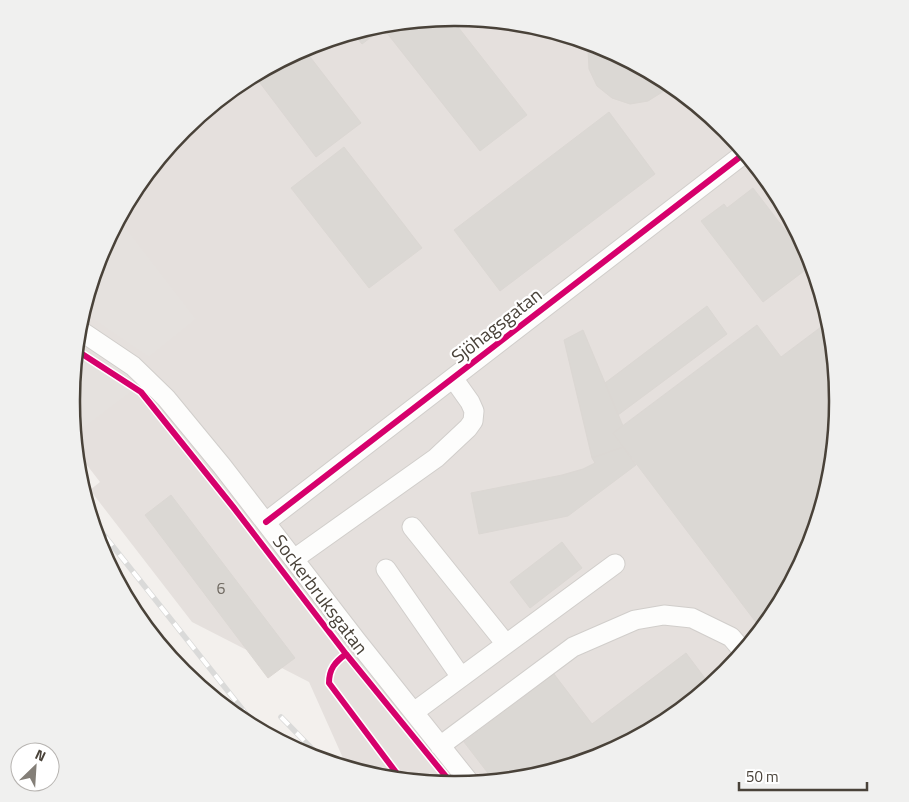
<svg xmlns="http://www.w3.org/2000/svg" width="909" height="802" font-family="'Titillium Web',sans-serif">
  <rect width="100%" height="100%" fill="#f3f0ed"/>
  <path fill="#e5e0dd" d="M 454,18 L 530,25 L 602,47 L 668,82 L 726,130 L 774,188 L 809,255 L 831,326 L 838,401 L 831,476 L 809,548 L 773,614 L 725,672 L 667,720 L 601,755 L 529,777 L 454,784 L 379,777 L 347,767 L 309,682 L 192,622 L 90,490 L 100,482 L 76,451 L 71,401 L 78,326 L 100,254 L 136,188 L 184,130 L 242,82 L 308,47 L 380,25 Z"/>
  <path fill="#e5e1de" d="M 119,219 L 196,319 L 149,357 L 83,312 L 100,254 Z
    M 76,355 L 132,391 L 74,435 L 71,401 Z"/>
  <path fill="#dbd8d4" stroke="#dbd7d3" d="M 451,18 L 527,115 L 480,151 L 383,28 L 362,44 L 353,33 L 380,25 Z
    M 591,44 L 602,47 L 669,84 L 664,91 L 648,101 L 630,104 L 612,98 L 597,86 L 589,69 L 588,50 Z
    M 304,49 L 361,123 L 316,157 L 254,75 Z
    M 609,112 L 655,174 L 500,291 L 454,230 Z
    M 344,147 L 422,248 L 369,288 L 291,188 Z
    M 753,188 L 812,265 L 763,302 L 701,221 L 724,204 L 727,208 Z
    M 707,306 L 727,334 L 618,415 L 605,383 Z
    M 829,321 L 838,401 L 831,476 L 809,548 L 773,614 L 761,629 L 613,433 L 757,325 L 781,357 Z
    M 583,330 L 623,426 L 613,433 L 623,447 L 592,458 L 564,340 Z
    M 623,447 L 636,465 L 568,516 L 479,534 L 471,493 L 562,475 L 583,469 L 595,463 L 592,458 Z
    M 171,495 L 295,658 L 268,678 L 145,515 Z
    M 562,542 L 582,568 L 530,608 L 510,582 Z
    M 686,653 L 710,685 L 667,720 L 601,755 L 529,777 L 494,781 L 464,742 L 554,674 L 592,724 Z"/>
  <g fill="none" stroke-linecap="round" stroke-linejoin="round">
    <g stroke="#d1cecb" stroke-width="21">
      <path id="minor" d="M 78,329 L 133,366 L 166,398 L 222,466 L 356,640 L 470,783
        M 266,522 L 745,153
        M 412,527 L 506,644
        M 294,559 L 436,458 L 468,428 L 473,421 L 474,411 L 470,402 L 453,378
        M 386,569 L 461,677
        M 414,712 L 615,564
        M 440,746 L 573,647 L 635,620 L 664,615 L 692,618 L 731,637 L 743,651"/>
    </g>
    <use href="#minor" stroke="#fdfdfc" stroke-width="19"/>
    <g stroke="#dadad9" stroke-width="5.5">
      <path id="rail" d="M 92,520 L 258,729
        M 281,717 L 323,760"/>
    </g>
    <use href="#rail" stroke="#fff" stroke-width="4" stroke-dasharray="11" stroke-linecap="butt"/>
    <g stroke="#fff" stroke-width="9">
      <path id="cycleway" d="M 76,350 L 141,392 L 234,508 L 346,654 L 452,784
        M 266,522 L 745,153
        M 346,654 C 335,662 329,669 329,683 L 401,779"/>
    </g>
    <use href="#cycleway" stroke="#d6006c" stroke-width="6"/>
  </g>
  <g text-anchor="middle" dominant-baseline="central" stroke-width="4.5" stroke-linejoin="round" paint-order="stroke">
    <g font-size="16" fill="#6f6961">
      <text x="221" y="588">6</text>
    </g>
    <g font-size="19" fill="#494239" stroke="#fff">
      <text transform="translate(496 325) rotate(-38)">Sjöhagsgatan</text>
      <text transform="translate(321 594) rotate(53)">Sockerbruksgatan</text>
    </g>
  </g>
  <path d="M0 0H909V802H0ZM454 26H455A374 374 0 0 1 829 400V402A374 374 0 0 1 455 776H454A374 374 0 0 1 80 402V400A374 374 0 0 1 454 26Z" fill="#f0f0ef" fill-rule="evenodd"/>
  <path fill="none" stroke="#494239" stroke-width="2.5" d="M454 26H455A374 374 0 0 1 829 400V402A374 374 0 0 1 455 776H454A374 374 0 0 1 80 402V400A374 374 0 0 1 454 26Z"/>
  <g transform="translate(35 767) rotate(25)"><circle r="24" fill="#ffffff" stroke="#b6b3b0"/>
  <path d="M0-4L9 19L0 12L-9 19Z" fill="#847f78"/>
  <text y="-8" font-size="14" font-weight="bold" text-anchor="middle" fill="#494239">N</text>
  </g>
  <path d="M739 782v8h128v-8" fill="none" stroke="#494239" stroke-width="2.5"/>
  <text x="746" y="782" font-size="15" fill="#494239" stroke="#ffffff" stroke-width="4" paint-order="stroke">50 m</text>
</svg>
